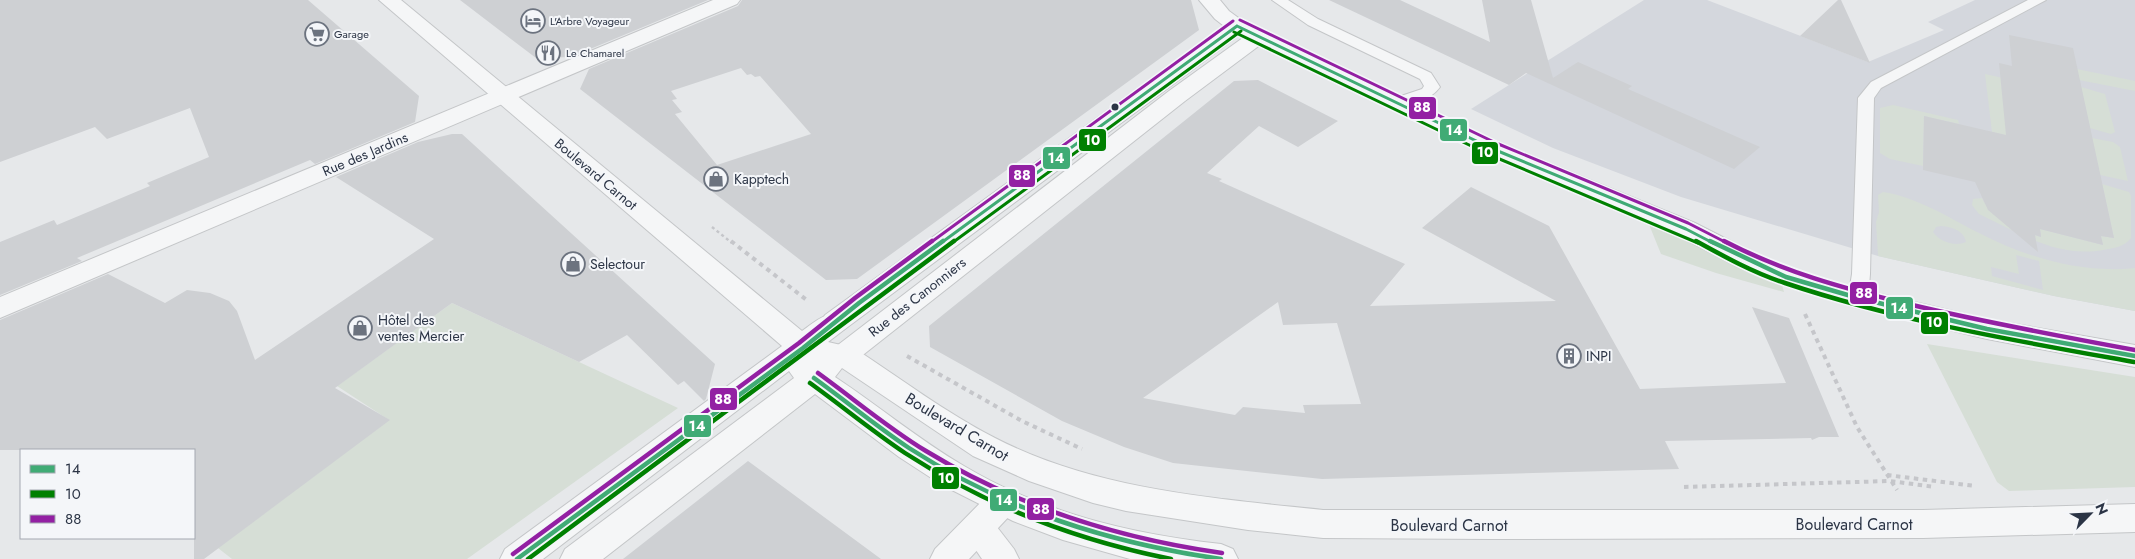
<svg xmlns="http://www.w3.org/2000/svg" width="2135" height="559" font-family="Jost,sans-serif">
  <rect width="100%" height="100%" fill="#e6e8ea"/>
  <path fill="#d4d7dd" d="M 1644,0 L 1707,0 L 1868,62 L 1944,30 L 1928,22 L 1975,0 L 2135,0 L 2135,311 L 2054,296 L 1878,256 L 1681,197 L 1553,148 L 1471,109 Z"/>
  <path fill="#d6ded6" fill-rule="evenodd" d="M 2077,69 L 2135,81 L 2135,91 L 2079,80 Z
    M 1985,74 L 2003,78 L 2010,136 L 1992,132 Z
    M 2081,87 L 2105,94 L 2115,132 L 2111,134 L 2090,128 Z
    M 1893,105 L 1958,120 L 1959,124 L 1924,116 L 1923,166 L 1890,159 L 1880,153 L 1880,108 Z
    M 2092,138 L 2113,142 L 2120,147 L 2128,181 L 2100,175 Z
    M 2102,184 L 2129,192 L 2131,196 L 2131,238 C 2124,247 2114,248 2103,250 C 2057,258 2019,233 1979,214 L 1972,205 L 1973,199 L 1982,198 C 1989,216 2023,232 2041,237 L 2040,229 L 2103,245 L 2101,236 L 2114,238 Z
    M 1883,192 C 1916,197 1948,217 1977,232 C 2025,257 2081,274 2135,268 L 2135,311 L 2054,296 L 1878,256 L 1876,222 L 1879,212 L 1878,195 ZM 1941,226 C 1951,227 1964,230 1966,242 C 1955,247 1940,242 1933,232 L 1936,227 ZM 2016,255 L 2039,261 L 2043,290 L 1992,276 L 1991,267 L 2019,274 Z
    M 1648,222 L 1756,275 L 1782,285 L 1784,292 L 1716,273 L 1661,254 Z
    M 452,303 L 678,408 L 467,559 L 232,559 L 218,548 L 389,420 L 337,386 Z
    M 1927,344 L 2135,377 L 2135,487 L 2009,491 L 1997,482 Z"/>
  <path fill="#ced0d3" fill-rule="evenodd" d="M 0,0 L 308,0 L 419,96 L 415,122 L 315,164 L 310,160 L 77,258 L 82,261 L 0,295 L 0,242 L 54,220 L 57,225 L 150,186 L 147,183 L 209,157 L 190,108 L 107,139 L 95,127 L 0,162 Z
    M 460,0 L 708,0 L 571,57 L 536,58 Z
    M 742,0 L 1191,0 L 1199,30 L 857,279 L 826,280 L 580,89 L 589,69 L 738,6 ZM 741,68 L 747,75 L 751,74 L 755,77 L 760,76 L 811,134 L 717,165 L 675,114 L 682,112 L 672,100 L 677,99 L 671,91 Z
    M 1329,0 L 1400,0 L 1490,42 L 1482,0 L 1531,0 L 1553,78 L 1578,62 L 1632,86 L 1628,89 L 1760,147 L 1734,169 L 1526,73 L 1509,85 Z
    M 1838,0 L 1841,0 L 1870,63 L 1800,36 Z
    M 2009,35 L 2073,48 L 2114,238 L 2101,236 L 2103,245 L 2040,229 L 2041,237 L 2035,235 L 2038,252 L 1988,210 L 1975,182 L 1923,170 L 1924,116 L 2006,135 L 1999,63 L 2012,66 Z
    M 1258,80 L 1338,121 L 1298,147 L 1259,126 L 1207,173 L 1222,179 L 1219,181 L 1405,264 L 1370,306 L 1556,301 L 1422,228 L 1471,187 L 1549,226 L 1640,389 L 1786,383 L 1752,307 L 1789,318 L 1839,437 L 1819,437 L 1812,440 L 1811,438 L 1665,441 L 1679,469 L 1322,479 L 1173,463 L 1124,447 L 1062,421 L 930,347 L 929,326 L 1234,81 ZM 1278,302 L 1283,325 L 1337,323 L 1361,404 L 1303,405 L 1305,413 L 1243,407 L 1235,415 L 1143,398 Z
    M 452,134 L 462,134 L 715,364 L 706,399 L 704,401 L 684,381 L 678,385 L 627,335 L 579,362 L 452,303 L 335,388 L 390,420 L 204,559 L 194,559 L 194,450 L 0,450 L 0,320 L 108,274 L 165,303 L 187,290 L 210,293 L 229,301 L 237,311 L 255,360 L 434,239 L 336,177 L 418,142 Z
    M 748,461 L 881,559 L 623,559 Z"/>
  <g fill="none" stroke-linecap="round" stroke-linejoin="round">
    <g stroke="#c4c6c8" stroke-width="2">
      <path id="service" d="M 1272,0 L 1288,0 L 1318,19 L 1431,73 L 1440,87 C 1431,100 1405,110 1389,106 L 1387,103 L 1389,100 L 1422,89 L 1424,86 L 1420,79 L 1308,25 Z
        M 2028,0 L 2046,0 L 1881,88 L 1874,98 L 1870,274 L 1868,298 L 1865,303 L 1858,304 L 1851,303 L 1848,298 L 1852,274 L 1858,98 L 1871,82 Z"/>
    </g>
    <g stroke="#c4c6c8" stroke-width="2">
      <path id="pedestrian" d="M 978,514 L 990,518 L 1014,549 L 1019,559 L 982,559 L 961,528 L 966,518 Z"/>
    </g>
    <g stroke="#c4c6c8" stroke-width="2">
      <path id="minor" d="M 713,0 L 740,0 L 737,4 L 0,318 L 0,297 Z
        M 1199,0 L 1220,0 L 1229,11 L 1244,22 L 1502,144 L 1695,223 L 1756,254 L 1796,271 L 1859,289 L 1987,319 L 2135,345 L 2135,367 L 1987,339 L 1858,308 L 1776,283 L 1736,266 L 1677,235 L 1484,154 L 1260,45 L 1185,101 L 854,362 L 844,366 L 834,362 L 829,355 L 834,348 L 1169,91 L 1244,37 L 1239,35 L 845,329 L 835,332 L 825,329 L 821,322 L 825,315 L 1224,26 L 1215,19 Z
        M 1003,488 L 1015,492 L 1020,501 L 1015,510 L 969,559 L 930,559 L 935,549 L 991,492 Z"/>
    </g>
    <g stroke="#c4c6c8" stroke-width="2">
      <path id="tertiary" d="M 379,0 L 401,0 L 802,331 C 816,321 827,310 845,315 L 849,322 L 845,329 L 828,342 L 854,348 C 900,378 946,413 995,438 C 1096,490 1212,498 1323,510 L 1923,510 L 2135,504 L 2135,532 L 1923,538 L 1490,539 L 1323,538 L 1248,530 L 1126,511 L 1093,503 L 1029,481 L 973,456 L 842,368 L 835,377 C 879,406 919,440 964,466 C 1043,513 1131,534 1221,544 L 1233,549 L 1238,559 L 1130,559 L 1063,540 L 1013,521 L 942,485 L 899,457 L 815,394 L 603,559 L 560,559 L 565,549 L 794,378 L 789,371 L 543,559 L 500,559 L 505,549 L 782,346 Z"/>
    </g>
    <path stroke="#c5c6ca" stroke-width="2.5" stroke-dasharray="3 3" stroke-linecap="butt" d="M 712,227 L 732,243"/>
    <path stroke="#c5c6ca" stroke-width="4" stroke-dasharray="4.5 4.5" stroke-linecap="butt" d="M 731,241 L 808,301
      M 1805,314 L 1857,427 L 1897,490
      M 907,356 L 1022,421 L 1082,449
      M 1887,475 L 1975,486
      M 1684,487 L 1890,481 L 1935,487"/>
    <use href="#service" fill="#f5f6f7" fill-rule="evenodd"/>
    <use href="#pedestrian" fill="#f5f6f7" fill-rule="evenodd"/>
    <use href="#minor" fill="#f5f6f7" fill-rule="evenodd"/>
    <use href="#tertiary" fill="#f5f6f7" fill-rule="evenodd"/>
    <g stroke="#f4f6f9" stroke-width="6">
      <path id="bus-1-far1" d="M 1237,26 L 1493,149 L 1686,229 L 1713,243
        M 941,243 L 1237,26"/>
    </g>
    <g stroke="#f4f6f9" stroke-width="8">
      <path id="bus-1" d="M 1710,241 L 1786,277 L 1858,298 L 1987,329 L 2135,356
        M 814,378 C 846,401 876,426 909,448 C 1005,510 1109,543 1221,559
        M 517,559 L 803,348 L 859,303 L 943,241"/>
    </g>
    <g stroke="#f4f6f9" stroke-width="6">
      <path id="bus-2-far1" d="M 1234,32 L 1490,155 L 1698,243
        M 952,243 L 1241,31"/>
    </g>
    <g stroke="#f4f6f9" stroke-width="8">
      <path id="bus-2" d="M 1696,241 C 1725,257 1754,273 1785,283 C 1898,321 2017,341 2134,362
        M 810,383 C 842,406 872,431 905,453 C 987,506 1075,540 1171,559
        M 528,559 L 954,241"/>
    </g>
    <g stroke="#f4f6f9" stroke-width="6">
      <path id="bus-3-far1" d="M 1240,20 L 1496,143 L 1688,223 L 1727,243
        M 930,243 L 1233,21"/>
    </g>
    <g stroke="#f4f6f9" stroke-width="8">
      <path id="bus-3" d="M 1724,241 C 1784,272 1842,288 1908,304 C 1983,322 2059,336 2135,350
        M 818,373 C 854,399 888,428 926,451 C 1018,507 1116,538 1222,553
        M 513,554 L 799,343 L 855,298 L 932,241"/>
    </g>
    <use href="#bus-1-far1" stroke="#40ab75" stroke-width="3"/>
    <use href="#bus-1" stroke="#40ab75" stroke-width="4.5"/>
    <use href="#bus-2-far1" stroke="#008001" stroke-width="3"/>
    <use href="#bus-2" stroke="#008001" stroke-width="4.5"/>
    <use href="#bus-3-far1" stroke="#9320a3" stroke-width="3"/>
    <use href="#bus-3" stroke="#9320a3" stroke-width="4.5"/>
  </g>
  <defs>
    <g id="hotel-ring" transform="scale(1.25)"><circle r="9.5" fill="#f4f6f9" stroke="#6c737f" stroke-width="1.5"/><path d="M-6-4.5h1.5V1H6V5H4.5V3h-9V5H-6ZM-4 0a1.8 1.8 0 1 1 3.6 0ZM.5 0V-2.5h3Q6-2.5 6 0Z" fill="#6c737f"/></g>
    <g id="supermarket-ring" transform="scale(1.25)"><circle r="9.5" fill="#f4f6f9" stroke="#6c737f" stroke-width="1.5"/><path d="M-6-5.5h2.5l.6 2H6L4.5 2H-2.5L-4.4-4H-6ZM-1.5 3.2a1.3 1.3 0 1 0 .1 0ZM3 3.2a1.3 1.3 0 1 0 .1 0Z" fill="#6c737f"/></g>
    <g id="restaurant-ring" transform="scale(1.25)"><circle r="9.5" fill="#f4f6f9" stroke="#6c737f" stroke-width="1.5"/><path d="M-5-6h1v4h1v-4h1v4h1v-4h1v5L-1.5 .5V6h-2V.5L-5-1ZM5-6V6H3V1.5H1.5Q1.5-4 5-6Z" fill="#6c737f"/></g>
    <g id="shop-ring" transform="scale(1.25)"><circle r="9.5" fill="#f4f6f9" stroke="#6c737f" stroke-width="1.5"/><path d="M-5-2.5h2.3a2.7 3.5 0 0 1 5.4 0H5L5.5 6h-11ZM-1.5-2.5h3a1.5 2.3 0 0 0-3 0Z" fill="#6c737f"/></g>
    <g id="building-ring" transform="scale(1.25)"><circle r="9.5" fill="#f4f6f9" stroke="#6c737f" stroke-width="1.5"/><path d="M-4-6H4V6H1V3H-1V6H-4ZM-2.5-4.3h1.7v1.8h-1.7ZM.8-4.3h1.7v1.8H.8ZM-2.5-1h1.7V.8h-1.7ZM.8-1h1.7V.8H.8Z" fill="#6c737f"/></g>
  </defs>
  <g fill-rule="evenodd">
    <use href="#hotel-ring" x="533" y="21"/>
    <use href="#supermarket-ring" x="317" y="34"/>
    <use href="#restaurant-ring" x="548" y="53"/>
    <use href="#shop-ring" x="716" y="179"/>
    <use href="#shop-ring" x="573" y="264"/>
    <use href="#shop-ring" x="360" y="328"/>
    <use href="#building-ring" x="1569" y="356"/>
  </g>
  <circle fill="#2b3445" stroke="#f4f6f9" stroke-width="2" cx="1115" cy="107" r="4.5"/>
  <g text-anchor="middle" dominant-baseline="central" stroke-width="4" stroke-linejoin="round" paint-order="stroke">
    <g font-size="11" fill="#2b3445" stroke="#f4f6f9" text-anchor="start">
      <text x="550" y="21">L'Arbre Voyageur</text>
      <text x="334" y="34">Garage</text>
      <text x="566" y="53">Le Chamarel</text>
    </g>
    <g font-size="14" fill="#2b3445" stroke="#f4f6f9">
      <text transform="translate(365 154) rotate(-23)">Rue des Jardins</text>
      <text transform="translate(596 174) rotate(40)">Boulevard Carnot</text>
      <text transform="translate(917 297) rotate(-38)">Rue des Canonniers</text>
    </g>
    <g font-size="14" fill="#2b3445" stroke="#f4f6f9" text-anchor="start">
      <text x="734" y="179">Kapptech</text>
      <text x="590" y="264">Selectour</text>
      <text x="378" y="320">Hôtel des<tspan x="378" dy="16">ventes Mercier</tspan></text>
      <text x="1586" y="356">INPI</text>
    </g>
    <g font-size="16" fill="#2b3445" stroke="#f4f6f9">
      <text transform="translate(957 427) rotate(31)">Boulevard Carnot</text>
      <text x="1854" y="524">Boulevard Carnot</text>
      <text x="1449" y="525">Boulevard Carnot</text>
    </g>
  </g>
  <g stroke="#f4f6f9" stroke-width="2">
    <rect x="1408" y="96" width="29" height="24" rx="5" fill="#9320a3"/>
    <rect x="1439" y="118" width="29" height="24" rx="5" fill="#40ab75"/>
    <rect x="1078" y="128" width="29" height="24" rx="5" fill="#008001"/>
    <rect x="1471" y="141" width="28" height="24" rx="5" fill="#008001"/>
    <rect x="1042" y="146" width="29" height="24" rx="5" fill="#40ab75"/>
    <rect x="1008" y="164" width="28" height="24" rx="5" fill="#9320a3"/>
    <rect x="1849" y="281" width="29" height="24" rx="5" fill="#9320a3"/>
    <rect x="1885" y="296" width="29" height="24" rx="5" fill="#40ab75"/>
    <rect x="1920" y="311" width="29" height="24" rx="5" fill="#008001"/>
    <rect x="709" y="387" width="29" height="24" rx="5" fill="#9320a3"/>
    <rect x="683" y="414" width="29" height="24" rx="5" fill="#40ab75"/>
    <rect x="931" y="466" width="29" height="24" rx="5" fill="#008001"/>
    <rect x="989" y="488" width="29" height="24" rx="5" fill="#40ab75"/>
    <rect x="1026" y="497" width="29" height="24" rx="5" fill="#9320a3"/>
  </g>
  <g font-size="14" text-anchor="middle" font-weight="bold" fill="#fff">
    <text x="1422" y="112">88</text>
    <text x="1454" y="135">14</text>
    <text x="1092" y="145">10</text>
    <text x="1485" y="157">10</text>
    <text x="1056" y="163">14</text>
    <text x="1022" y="180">88</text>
    <text x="1864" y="298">88</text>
    <text x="1899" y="313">14</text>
    <text x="1934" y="327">10</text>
    <text x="723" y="404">88</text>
    <text x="697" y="431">14</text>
    <text x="946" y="483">10</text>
    <text x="1004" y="505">14</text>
    <text x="1041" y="514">88</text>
  </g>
  <rect x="20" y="449" width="175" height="90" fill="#f4f6f9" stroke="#a4a8b1"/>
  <rect x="30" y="465" width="25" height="8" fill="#40ab75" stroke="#a4a8b1"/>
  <text x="65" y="474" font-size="15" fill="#2b3445">14</text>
  <rect x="30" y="490" width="25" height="8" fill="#008001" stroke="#a4a8b1"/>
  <text x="65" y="499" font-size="15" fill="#2b3445">10</text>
  <rect x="30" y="515" width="25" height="8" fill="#9320a3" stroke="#a4a8b1"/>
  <text x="65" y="524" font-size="15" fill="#2b3445">88</text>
  <g transform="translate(2090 514) rotate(66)" stroke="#f4f6f9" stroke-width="4" paint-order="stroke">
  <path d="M0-4L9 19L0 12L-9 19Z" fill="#2b3445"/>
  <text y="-8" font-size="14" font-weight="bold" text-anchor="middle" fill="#2b3445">N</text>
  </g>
</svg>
